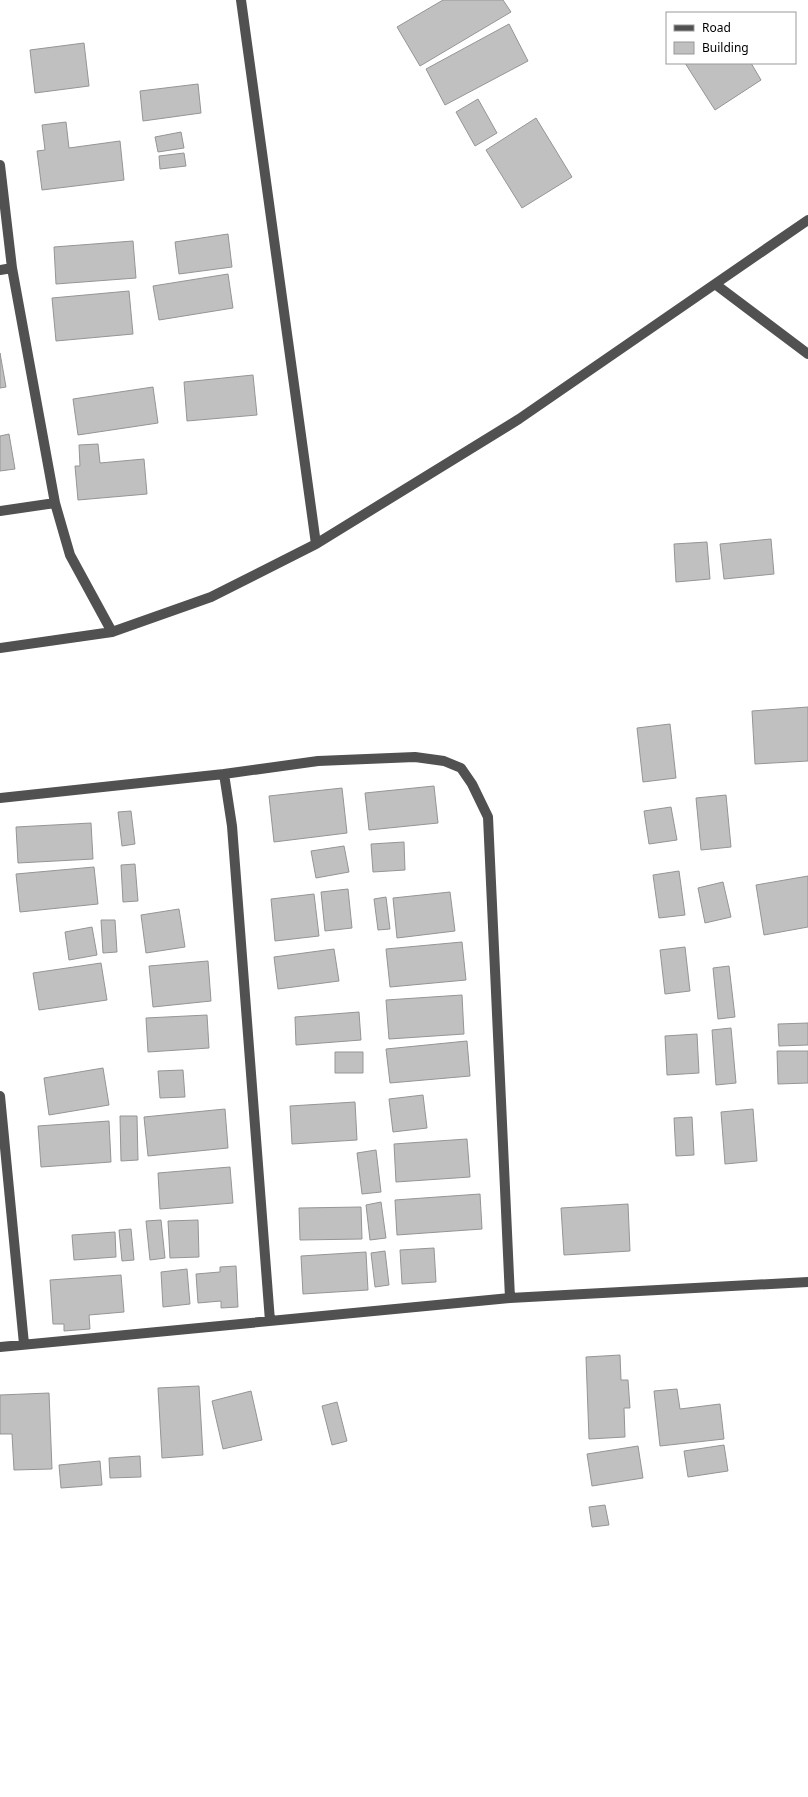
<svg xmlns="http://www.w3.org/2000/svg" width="808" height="1797" font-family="'Noto Sans',sans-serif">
  <rect width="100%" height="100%" fill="#fff"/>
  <path fill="#c0c0c0" stroke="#959595" d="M 443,0 L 503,0 L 511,12 L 420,66 L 397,27 Z
    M 509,24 L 528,61 L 445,105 L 426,69 Z
    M 84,43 L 89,86 L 35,93 L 30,50 Z
    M 685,63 L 751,63 L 761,80 L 715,110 Z
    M 198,84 L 201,113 L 143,121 L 140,91 Z
    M 478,99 L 497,133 L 475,146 L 456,112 Z
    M 536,118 L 572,177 L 522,208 L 486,150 Z
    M 66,122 L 69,148 L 120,141 L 124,180 L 42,190 L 37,151 L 45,150 L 42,125 Z
    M 181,132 L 184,148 L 158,152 L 155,137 Z
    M 184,153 L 186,166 L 160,169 L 159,156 Z
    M 228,234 L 232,267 L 179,274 L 175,242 Z
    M 133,241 L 136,278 L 56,284 L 54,247 Z
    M 228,274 L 233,308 L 159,320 L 153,286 Z
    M 129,291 L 133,334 L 56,341 L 52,298 Z
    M 0,353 L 6,387 L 0,388 Z
    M 253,375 L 257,415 L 187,421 L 184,382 Z
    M 153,387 L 158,423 L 78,435 L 73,399 Z
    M 9,434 L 15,469 L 0,471 L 0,436 Z
    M 98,444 L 100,463 L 144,459 L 147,494 L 78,500 L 75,466 L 80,466 L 79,445 Z
    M 771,539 L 774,574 L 724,579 L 720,544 Z
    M 707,542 L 710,579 L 676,582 L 674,544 Z
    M 808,707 L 808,761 L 755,764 L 752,711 Z
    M 670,724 L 676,778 L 643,782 L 637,728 Z
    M 434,786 L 438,823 L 369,830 L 365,793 Z
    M 342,788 L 347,833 L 274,842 L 269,796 Z
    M 726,795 L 731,847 L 701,850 L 696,798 Z
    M 671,807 L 677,840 L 649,844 L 644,811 Z
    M 131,811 L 135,844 L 122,846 L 118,812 Z
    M 91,823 L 93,859 L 18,863 L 16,827 Z
    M 404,842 L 405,870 L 373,872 L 371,844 Z
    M 344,846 L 349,872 L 316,878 L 311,851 Z
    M 135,864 L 138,901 L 123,902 L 121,865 Z
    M 94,867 L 98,904 L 20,912 L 16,874 Z
    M 679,871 L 685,915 L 659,918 L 653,875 Z
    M 808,876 L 808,927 L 764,935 L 756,885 Z
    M 723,882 L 731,917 L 705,923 L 698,888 Z
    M 348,889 L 352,928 L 325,931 L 321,892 Z
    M 450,892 L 455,931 L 397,938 L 393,898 Z
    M 314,894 L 319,936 L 275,941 L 271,899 Z
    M 386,897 L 390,929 L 378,930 L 374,899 Z
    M 179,909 L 185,947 L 146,953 L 141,915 Z
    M 101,920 L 115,920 L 117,952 L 103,953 Z
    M 92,927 L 97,955 L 69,960 L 65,932 Z
    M 462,942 L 466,980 L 390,987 L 386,949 Z
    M 685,947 L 690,991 L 665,994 L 660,950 Z
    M 334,949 L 339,981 L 278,989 L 274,957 Z
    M 208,961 L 211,1001 L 153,1007 L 149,966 Z
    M 101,963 L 107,1000 L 39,1010 L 33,973 Z
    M 729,966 L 735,1017 L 718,1019 L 713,968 Z
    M 462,995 L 464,1034 L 389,1039 L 386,1000 Z
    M 359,1012 L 361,1040 L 296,1045 L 295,1017 Z
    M 207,1015 L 209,1048 L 148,1052 L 146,1018 Z
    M 808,1023 L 808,1045 L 779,1046 L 778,1024 Z
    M 731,1028 L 736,1083 L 716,1085 L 712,1030 Z
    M 697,1034 L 699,1073 L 667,1075 L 665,1036 Z
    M 467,1041 L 470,1076 L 390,1083 L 386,1049 Z
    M 777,1051 L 808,1051 L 808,1083 L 778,1084 Z
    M 335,1052 L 363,1052 L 363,1073 L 335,1073 Z
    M 103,1068 L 109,1105 L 49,1115 L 44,1078 Z
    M 183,1070 L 185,1097 L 160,1098 L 158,1071 Z
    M 423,1095 L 427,1128 L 393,1132 L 389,1099 Z
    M 355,1102 L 357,1140 L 292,1144 L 290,1106 Z
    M 225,1109 L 228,1148 L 148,1156 L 144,1117 Z
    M 753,1109 L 757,1161 L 725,1164 L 721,1112 Z
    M 120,1116 L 137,1116 L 138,1160 L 121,1161 Z
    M 692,1117 L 694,1155 L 676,1156 L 674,1118 Z
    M 109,1121 L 111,1162 L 41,1167 L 38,1126 Z
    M 467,1139 L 470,1177 L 396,1182 L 394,1144 Z
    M 376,1150 L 381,1192 L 362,1194 L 357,1153 Z
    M 230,1167 L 233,1203 L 160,1209 L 158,1173 Z
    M 480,1194 L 482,1229 L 397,1235 L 395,1200 Z
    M 381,1202 L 386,1238 L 370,1240 L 366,1205 Z
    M 628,1204 L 630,1251 L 564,1255 L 561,1208 Z
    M 361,1207 L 362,1239 L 300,1240 L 299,1208 Z
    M 161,1220 L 165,1258 L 150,1260 L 146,1221 Z
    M 198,1220 L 199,1257 L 170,1258 L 168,1221 Z
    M 131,1229 L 134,1260 L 122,1261 L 119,1230 Z
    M 115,1232 L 116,1257 L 74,1260 L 72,1235 Z
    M 434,1248 L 436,1282 L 402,1284 L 400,1250 Z
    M 385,1251 L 389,1285 L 375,1287 L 371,1253 Z
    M 366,1252 L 368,1290 L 303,1294 L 301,1256 Z
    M 236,1266 L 238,1307 L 221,1308 L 221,1301 L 198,1303 L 196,1274 L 220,1272 L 220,1267 Z
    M 187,1269 L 190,1304 L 163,1307 L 161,1272 Z
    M 121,1275 L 124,1312 L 89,1315 L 90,1329 L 64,1331 L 64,1324 L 53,1324 L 50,1280 Z
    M 620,1355 L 621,1380 L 628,1380 L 630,1408 L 624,1408 L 625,1437 L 589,1439 L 586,1357 Z
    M 199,1386 L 203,1455 L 162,1458 L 158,1388 Z
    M 677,1389 L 680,1409 L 720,1404 L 724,1439 L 660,1446 L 654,1391 Z
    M 251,1391 L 262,1440 L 223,1449 L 212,1401 Z
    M 49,1393 L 52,1469 L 14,1470 L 12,1434 L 0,1434 L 0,1395 Z
    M 337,1402 L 347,1441 L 332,1445 L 322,1406 Z
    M 724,1445 L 728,1471 L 688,1477 L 684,1451 Z
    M 638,1446 L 643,1478 L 592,1486 L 587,1454 Z
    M 140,1456 L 141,1477 L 110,1478 L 109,1458 Z
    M 100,1461 L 102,1485 L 61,1488 L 59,1465 Z
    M 605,1505 L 609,1525 L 592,1527 L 589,1507 Z"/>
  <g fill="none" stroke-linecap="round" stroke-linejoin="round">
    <path stroke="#515151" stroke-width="10" d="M 241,0 L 316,544
      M 0,165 L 12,268 L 55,503 L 70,555 L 112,632
      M 0,270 L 12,268
      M 715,284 L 808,354
      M 0,511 L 55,503
      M 0,648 L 112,632 L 211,597 L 316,544 L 519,419 L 808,220
      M 224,774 L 232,826 L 270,1321
      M 0,798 L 224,774 L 318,761 L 415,757 L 444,761 L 461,768 L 472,784 L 488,817 L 510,1298
      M 0,1096 L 24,1344
      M 0,1347 L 510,1298 L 808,1282"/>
  </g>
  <rect x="666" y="12" width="130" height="52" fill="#ffffff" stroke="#999999"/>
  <rect x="674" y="25" width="20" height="6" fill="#515151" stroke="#999999"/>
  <text x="702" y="32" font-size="12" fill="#000000">Road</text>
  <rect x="674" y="42" width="20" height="12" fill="#c0c0c0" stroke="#999999"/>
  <text x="702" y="52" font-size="12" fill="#000000">Building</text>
</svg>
